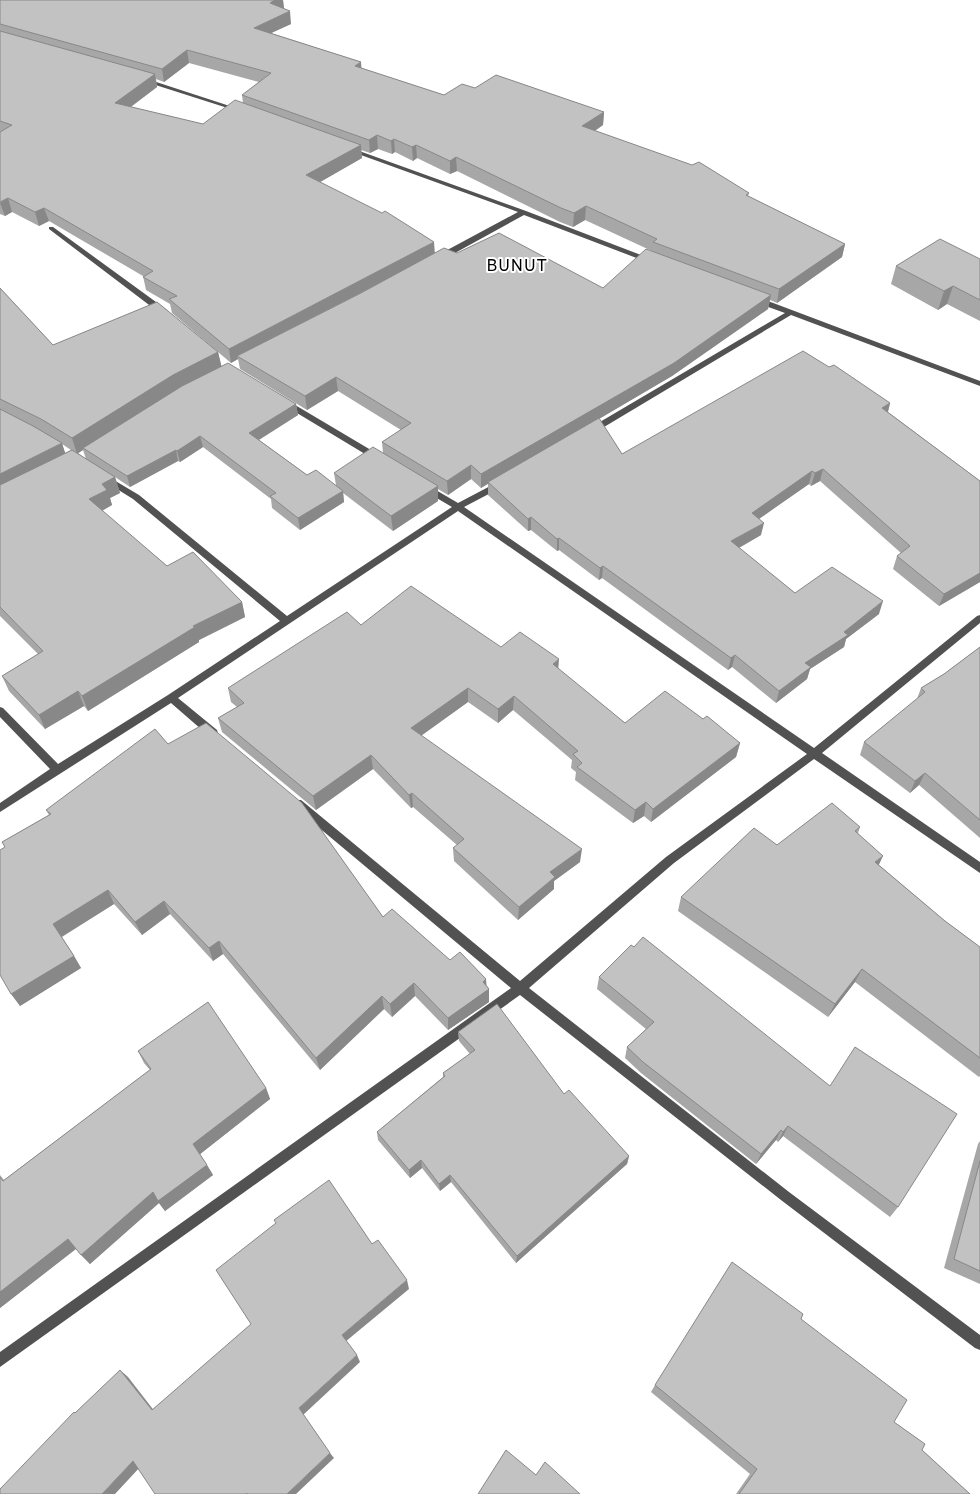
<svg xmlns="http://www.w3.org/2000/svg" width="980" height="1494" font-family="'Golos Text',sans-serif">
  <rect width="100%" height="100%" fill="#fff"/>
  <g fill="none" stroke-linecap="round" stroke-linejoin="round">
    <path fill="#525252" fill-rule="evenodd" d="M 143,79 L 147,79 L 242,110 L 237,111 L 143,81 Z
      M 347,148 L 351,148 L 526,211 L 654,260 L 647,262 L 524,215 L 444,259 L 438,259 L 438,255 L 518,212 L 347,150 Z
      M 49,227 L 53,227 L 167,310 L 167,314 L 161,314 L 49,229 Z
      M 754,298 L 760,298 L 980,381 L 980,386 L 791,315 L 594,433 L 588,433 L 588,429 L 785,313 L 754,302 Z
      M 285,399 L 381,456 L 382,458 L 378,461 L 375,460 L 282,404 L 281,402 Z
      M 107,476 L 139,495 L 287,616 L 452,507 L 423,490 L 423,486 L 429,486 L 458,503 L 496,483 L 502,483 L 502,487 L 464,507 L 814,748 L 977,616 L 980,615 L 980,623 L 822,753 L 980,862 L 980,873 L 814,759 L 674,863 L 529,988 L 789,1192 L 980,1335 L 980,1350 L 975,1348 L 781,1200 L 520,995 L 0,1367 L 0,1352 L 511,988 L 293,806 L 292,803 L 293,800 L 301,800 L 520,981 L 666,857 L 807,754 L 458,511 L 178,698 L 217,730 L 218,733 L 217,736 L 209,736 L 171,703 L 0,812 L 0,803 L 50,769 L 0,717 L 0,707 L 3,708 L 58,764 L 168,695 L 280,621 L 133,499 L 104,481 L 104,477 Z"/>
  </g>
  <path fill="#a7a7a7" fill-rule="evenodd" d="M 0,0 L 283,0 L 284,9 L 291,24 L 271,33 L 361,62 L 361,68 L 444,95 L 475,88 L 604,112 L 603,125 L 595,131 L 749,193 L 748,196 L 845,244 L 842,257 L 777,303 L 770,300 L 768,309 L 672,376 L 599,419 L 622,454 L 829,367 L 890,403 L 888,412 L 980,481 L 980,582 L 939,606 L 893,569 L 897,556 L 901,553 L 820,481 L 811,486 L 809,484 L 758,519 L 761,535 L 739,548 L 795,593 L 879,614 L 846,639 L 844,647 L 810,669 L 807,679 L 776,703 L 732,667 L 728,670 L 602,578 L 599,580 L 559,550 L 557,551 L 531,530 L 528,531 L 488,495 L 488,483 L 481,488 L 471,479 L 448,495 L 438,489 L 438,501 L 393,531 L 343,493 L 344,502 L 300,530 L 272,508 L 271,499 L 203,447 L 180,462 L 178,461 L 130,487 L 115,477 L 120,493 L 110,498 L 112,505 L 102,511 L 167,566 L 242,602 L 245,617 L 199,640 L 199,642 L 88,711 L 84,706 L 45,729 L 9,691 L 2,676 L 38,654 L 0,616 L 0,288 L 53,345 L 218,352 L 221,366 L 296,404 L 298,415 L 259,440 L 307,475 L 336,485 L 334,473 L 383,453 L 382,442 L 401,430 L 338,391 L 307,410 L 240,369 L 238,359 L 231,363 L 172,313 L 170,304 L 146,290 L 143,276 L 49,221 L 39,226 L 12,212 L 5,216 L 0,214 ZM 189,63 L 259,82 L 242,95 L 243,103 L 203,124 L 131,107 L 157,87 L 156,79 L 164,82 ZM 378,149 L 392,154 L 395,152 L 413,161 L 417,158 L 450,174 L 457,171 L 560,222 L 573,227 L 585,220 L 652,251 L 603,288 L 457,253 L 435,253 L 320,182 L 362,158 L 361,150 L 370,153 ZM 62,444 L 71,450 L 65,453 ZM 83,450 L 86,459 L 78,453 Z
    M 980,259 L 980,321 L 947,304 L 938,310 L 891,284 L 896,266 Z
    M 361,625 L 501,647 L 558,669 L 625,723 L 703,719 L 740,743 L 736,757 L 651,822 L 644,816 L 633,823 L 575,780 L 576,772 L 571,768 L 572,760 L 513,710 L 498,723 L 468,702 L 421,736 L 580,862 L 554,881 L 554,889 L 518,920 L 454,861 L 453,848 L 457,845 L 413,807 L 411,808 L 373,769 L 316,810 L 222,732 L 218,718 L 237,707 L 231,702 L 228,688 Z
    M 980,647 L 980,838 L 919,785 L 910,793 L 860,755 L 864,742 L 917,699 L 921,688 L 944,674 Z
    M 168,744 L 383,917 L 450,960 L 487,986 L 489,989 L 489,1002 L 448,1030 L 415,996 L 392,1017 L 384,1009 L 320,1070 L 223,954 L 213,961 L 170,914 L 142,935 L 114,904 L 62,937 L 74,956 L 81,968 L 20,1006 L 5,847 L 2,842 L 49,815 L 46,810 Z
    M 860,827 L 858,833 L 879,865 L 945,921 L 980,947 L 980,1076 L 979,1077 L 855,982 L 828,1017 L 678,911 L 681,897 Z
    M 599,977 L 898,1207 L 890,1217 L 783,1136 L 778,1142 L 776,1140 L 756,1164 L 641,1073 L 625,1058 L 627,1047 L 646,1029 L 597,989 Z
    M 458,1032 L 564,1094 L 629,1156 L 627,1164 L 516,1263 L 451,1182 L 440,1191 L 422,1168 L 410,1178 L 378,1140 L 377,1132 L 443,1077 L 443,1073 L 470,1054 L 459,1041 Z
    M 138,1051 L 266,1088 L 270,1099 L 200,1154 L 213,1175 L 165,1211 L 159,1203 L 90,1264 L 76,1249 L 0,1308 L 0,1175 L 4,1180 L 150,1070 L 144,1063 Z
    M 980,1141 L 980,1284 L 944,1268 L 978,1144 Z
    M 801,1319 L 894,1422 L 922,1450 L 970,1494 L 736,1494 L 750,1474 L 651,1392 L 655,1385 Z"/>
  <path fill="#888" d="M 275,0 L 283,0 L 284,9 L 270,3 Z
    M 290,11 L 291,24 L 256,40 L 254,28 Z
    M 187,50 L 189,63 L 164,82 L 162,69 Z
    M 361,62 L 362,75 L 355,66 Z
    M 155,74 L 157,87 L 118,116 L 115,103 Z
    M 604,112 L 603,125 L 582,139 L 582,126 Z
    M 377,135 L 378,149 L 370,153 L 369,140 Z
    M 394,139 L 395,152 L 392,154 L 391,141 Z
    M 361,145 L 362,158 L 308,189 L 306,175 Z
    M 416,145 L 417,158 L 413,161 L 412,147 Z
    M 456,157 L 457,171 L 450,174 L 450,161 Z
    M 8,198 L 12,212 L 5,216 L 0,203 Z
    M 586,206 L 585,220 L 573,227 L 574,213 Z
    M 44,208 L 49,221 L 39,226 L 35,212 Z
    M 434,242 L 435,255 L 237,356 L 238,359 L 231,363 L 229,349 Z
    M 845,244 L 842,257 L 777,303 L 779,289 Z
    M 953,286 L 947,304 L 938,310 L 944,291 Z
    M 771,295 L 768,309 L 672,376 L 481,488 L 481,474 Z
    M 218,352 L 222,368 L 83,448 L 83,450 L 77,454 L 72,438 L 173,375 Z
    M 336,377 L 338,391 L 307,410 L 305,396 Z
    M 890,403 L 887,415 L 882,408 Z
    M 296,404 L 298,415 L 252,444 L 249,433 Z
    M 200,436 L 203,447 L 180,462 L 177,451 Z
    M 62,443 L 67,459 L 0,493 L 0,474 Z
    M 176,450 L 178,461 L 130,487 L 127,476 Z
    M 471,465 L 471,479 L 448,495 L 447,481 Z
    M 823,469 L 820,481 L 811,486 L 815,473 Z
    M 812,471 L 809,484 L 749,526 L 752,513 Z
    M 115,477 L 120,493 L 110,498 L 112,505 L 94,515 L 89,499 L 102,484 Z
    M 438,486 L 438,501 L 393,531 L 391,516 Z
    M 343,491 L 344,502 L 300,530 L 298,518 Z
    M 531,517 L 531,530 L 528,531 L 528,519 Z
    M 764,523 L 761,535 L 728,554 L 731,541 Z
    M 559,538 L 559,550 L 557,551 L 557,539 Z
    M 603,566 L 602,578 L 599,580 L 600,568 Z
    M 980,567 L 980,582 L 939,606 L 944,594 Z
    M 883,601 L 879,614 L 846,639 L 844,647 L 810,669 L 807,679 L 776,703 L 779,691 L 805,663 Z
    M 242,602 L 245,617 L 199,640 L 199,642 L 88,711 L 82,696 L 193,626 Z
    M 735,655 L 732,667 L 728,670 L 731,658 Z
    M 559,659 L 558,673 L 553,664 Z
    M 468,688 L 468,702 L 412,742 L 411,728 Z
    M 78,691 L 84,706 L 45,729 L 39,715 Z
    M 514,696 L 513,710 L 498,723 L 498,709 Z
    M 740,743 L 736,757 L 651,822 L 653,809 Z
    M 371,755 L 373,769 L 316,810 L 313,796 Z
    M 925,773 L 919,785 L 910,793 L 915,781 Z
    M 412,793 L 413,807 L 411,808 L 409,795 Z
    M 646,802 L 644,816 L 633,823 L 635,810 Z
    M 582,849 L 580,862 L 554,881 L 554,889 L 518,920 L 519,907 L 550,872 Z
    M 883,856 L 876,871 L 875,862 Z
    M 108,890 L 114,904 L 61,937 L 53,924 Z
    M 164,901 L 170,914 L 142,935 L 135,922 Z
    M 219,941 L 223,954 L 213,961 L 209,948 Z
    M 74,956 L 81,968 L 20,1006 L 11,994 Z
    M 862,969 L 855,982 L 828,1017 L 835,1004 Z
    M 486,979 L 487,991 L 489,989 L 489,1002 L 448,1030 L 448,1018 Z
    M 414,983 L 415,996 L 392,1017 L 390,1004 Z
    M 382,996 L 384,1009 L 320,1070 L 316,1058 Z
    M 266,1088 L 270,1099 L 199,1155 L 193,1144 Z
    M 788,1126 L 783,1136 L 778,1142 L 783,1132 Z
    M 781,1130 L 776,1140 L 756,1164 L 761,1154 Z
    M 629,1156 L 627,1164 L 516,1263 L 517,1256 Z
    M 421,1160 L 422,1168 L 410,1178 L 409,1170 Z
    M 207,1165 L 213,1175 L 165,1211 L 159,1203 L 90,1264 L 81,1255 L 153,1192 Z
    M 450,1175 L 451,1182 L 440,1191 L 439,1184 Z
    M 68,1239 L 77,1248 L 0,1308 L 0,1292 Z
    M 407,1280 L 409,1289 L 345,1342 L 342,1335 Z
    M 357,1355 L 360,1362 L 303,1415 L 299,1408 Z
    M 120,1370 L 128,1377 L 159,1417 L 152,1410 Z
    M 330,1453 L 334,1458 L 296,1494 L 287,1494 Z
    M 133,1461 L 141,1466 L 115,1494 L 102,1494 Z"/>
  <path fill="#c2c2c2" stroke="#888" d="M 0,0 L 275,0 L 270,3 L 290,11 L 254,28 L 361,62 L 355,66 L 444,95 L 462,84 L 475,88 L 496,75 L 604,112 L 582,126 L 692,165 L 699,162 L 749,193 L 746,195 L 845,244 L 779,289 L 653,242 L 657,239 L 586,206 L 574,213 L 561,208 L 456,157 L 450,161 L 416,145 L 412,147 L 394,139 L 391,141 L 377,135 L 369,140 L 242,95 L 271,73 L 187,50 L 162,69 L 0,24 Z
    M 0,31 L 155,74 L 115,103 L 203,124 L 235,100 L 361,145 L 306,175 L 382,213 L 385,211 L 434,242 L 229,349 L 169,299 L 177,296 L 143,277 L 153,271 L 44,208 L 35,212 L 8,198 L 0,202 L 0,132 L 12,125 L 0,121 Z
    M 499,233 L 603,288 L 646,249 L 771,295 L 674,363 L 481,474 L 471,465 L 447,481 L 382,442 L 411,423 L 336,377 L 305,396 L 237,356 L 359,294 L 444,248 L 457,253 Z
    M 940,239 L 980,259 L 980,300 L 953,286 L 944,291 L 896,266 Z
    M 0,288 L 53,345 L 157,302 L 218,352 L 173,375 L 72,438 L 41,419 L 0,399 Z
    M 803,351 L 829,367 L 834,365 L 890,403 L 882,408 L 980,481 L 980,573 L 944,594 L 897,556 L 910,546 L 823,469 L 815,473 L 812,471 L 752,513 L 764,523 L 731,541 L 795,593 L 832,567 L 883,601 L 844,632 L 848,635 L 805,663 L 811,667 L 779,691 L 735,655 L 731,658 L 603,566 L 600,568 L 559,538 L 557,539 L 531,517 L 528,519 L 488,482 L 599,418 L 622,454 Z
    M 228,363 L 296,404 L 249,433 L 307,475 L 316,470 L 343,491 L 298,518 L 270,496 L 276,493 L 200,436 L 177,451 L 176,450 L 127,476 L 83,448 L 182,386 Z
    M 0,409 L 33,426 L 62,443 L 0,474 Z
    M 373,447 L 438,486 L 391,516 L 334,473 Z
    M 72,450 L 115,477 L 102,484 L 107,490 L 89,499 L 167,566 L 193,552 L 242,602 L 193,626 L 195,627 L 82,696 L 78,691 L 39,715 L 2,676 L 43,651 L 0,607 L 0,485 Z
    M 411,586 L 501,647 L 520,632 L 559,659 L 553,664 L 625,723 L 665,691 L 703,719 L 707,716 L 740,743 L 653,809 L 646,802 L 635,810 L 577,767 L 582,763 L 573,754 L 578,751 L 514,696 L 498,709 L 468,688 L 411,728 L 582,849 L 550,872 L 555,877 L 519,907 L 453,848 L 464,839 L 412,793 L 409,795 L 371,755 L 313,796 L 218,718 L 244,703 L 228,688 L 347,612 L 361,625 Z
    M 980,647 L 980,820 L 925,773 L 915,781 L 864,742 L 925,692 L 921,688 L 944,674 Z
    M 206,723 L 302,803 L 383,917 L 392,909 L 450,960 L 460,952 L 486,979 L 483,982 L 489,989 L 448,1018 L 414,983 L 390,1004 L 382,996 L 316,1058 L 219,941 L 209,948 L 164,901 L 135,922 L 108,890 L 53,924 L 74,956 L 11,994 L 0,975 L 0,850 L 5,847 L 2,842 L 51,814 L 46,810 L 155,729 L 168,744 Z
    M 832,803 L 860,827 L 855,831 L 883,856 L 875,862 L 945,921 L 980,947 L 980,1058 L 862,969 L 835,1004 L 681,897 L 754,828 L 777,845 Z
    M 643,937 L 830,1086 L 855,1047 L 957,1114 L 898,1207 L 788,1126 L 783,1132 L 781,1130 L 761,1154 L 643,1062 L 627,1047 L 654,1022 L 599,977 L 631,945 L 634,947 Z
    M 208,1002 L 266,1088 L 193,1144 L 207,1165 L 158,1201 L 153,1192 L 81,1255 L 68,1239 L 0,1292 L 0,1177 L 3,1181 L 151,1069 L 138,1051 Z
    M 497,1004 L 564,1094 L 569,1090 L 629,1156 L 517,1256 L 450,1175 L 439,1184 L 421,1160 L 409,1170 L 377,1132 L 445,1076 L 443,1073 L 475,1050 L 458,1032 Z
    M 980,1161 L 980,1271 L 954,1259 Z
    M 329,1180 L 372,1244 L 378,1240 L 407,1280 L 342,1335 L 357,1355 L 299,1408 L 330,1453 L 287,1494 L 247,1494 L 247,1493 L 246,1494 L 155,1494 L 133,1461 L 102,1494 L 0,1494 L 0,1489 L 74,1412 L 75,1413 L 120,1370 L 152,1410 L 251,1324 L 216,1270 L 276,1223 L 274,1220 Z
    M 732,1262 L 803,1314 L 801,1319 L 907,1400 L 894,1422 L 925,1444 L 922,1450 L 970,1494 L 739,1494 L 757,1469 L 655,1385 Z
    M 506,1450 L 536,1475 L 545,1462 L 580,1494 L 478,1494 Z"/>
  <g text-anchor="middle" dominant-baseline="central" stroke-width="4" stroke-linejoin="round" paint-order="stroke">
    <g font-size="16" letter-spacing="1" fill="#000" stroke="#fff">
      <text x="517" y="265">BUNUT</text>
    </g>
  </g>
</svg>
